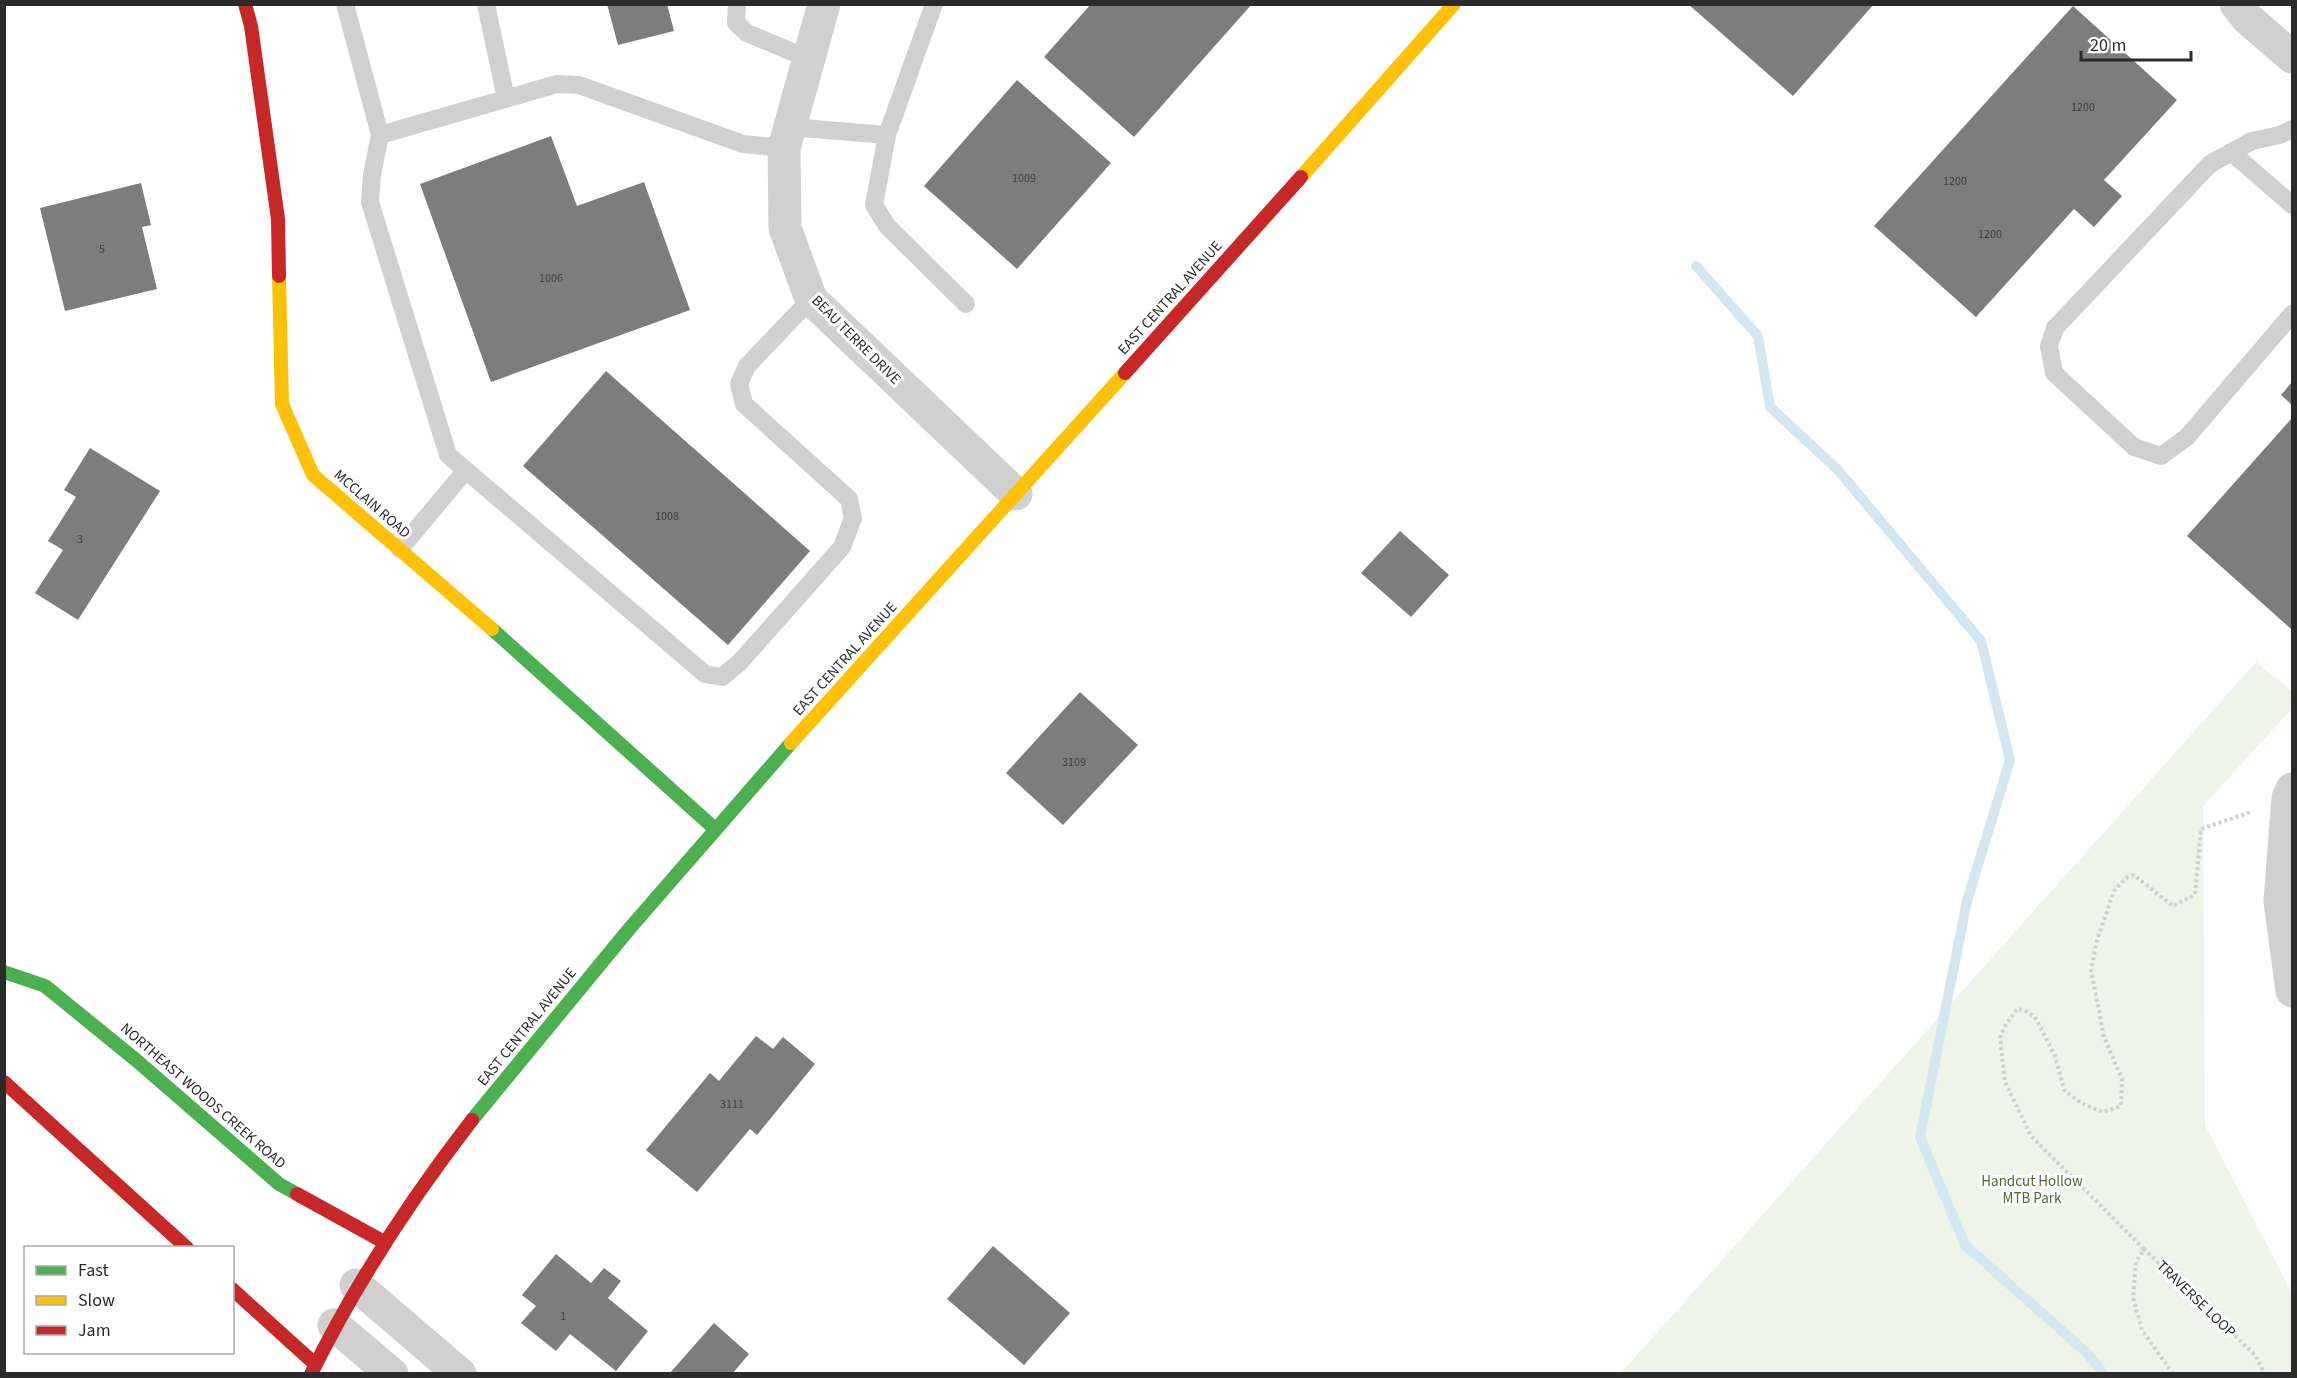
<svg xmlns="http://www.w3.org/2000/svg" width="2297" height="1378" font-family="'Source Sans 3',sans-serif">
  <rect width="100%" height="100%" fill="#fff"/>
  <path fill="#eff4e9" d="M 2256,662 L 2292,691 L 2292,709 L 2203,806 L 2205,1125 L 2292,1293 L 2292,1373 L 1621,1373 Z"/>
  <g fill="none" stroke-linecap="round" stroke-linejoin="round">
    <path stroke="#d3e6f2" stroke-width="10" d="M 1696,266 L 1758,336 L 1770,407 L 1838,470 L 1981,641 L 2010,760 L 1967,901 L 1920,1137 L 1965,1245 L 2087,1353 L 2104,1374"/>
  </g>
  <path fill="#7d7d7d" d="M 607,4 L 667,4 L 674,31 L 618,45 Z
    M 1091,4 L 1252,4 L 1134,137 L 1044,57 Z
    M 1688,4 L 1874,4 L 1793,96 Z
    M 2073,6 L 2177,100 L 2104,180 L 2122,196 L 2094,227 L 2074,209 L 1976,317 L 1874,226 Z
    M 1017,80 L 1111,163 L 1017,269 L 924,186 Z
    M 551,136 L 577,206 L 644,182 L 690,310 L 491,382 L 420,184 Z
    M 141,183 L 151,225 L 142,227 L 157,289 L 65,311 L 40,208 Z
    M 606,371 L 810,551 L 728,645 L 523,466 Z
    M 2292,382 L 2292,405 L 2281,395 Z
    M 2292,418 L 2292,628 L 2291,629 L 2187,536 Z
    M 90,448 L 160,491 L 78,620 L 35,593 L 63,550 L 48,541 L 76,497 L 64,490 Z
    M 1400,531 L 1449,575 L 1411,617 L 1361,573 Z
    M 1080,692 L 1138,745 L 1063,825 L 1006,773 Z
    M 756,1036 L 773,1049 L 783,1037 L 815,1064 L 757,1135 L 750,1129 L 697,1192 L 646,1150 L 710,1073 L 719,1081 Z
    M 993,1246 L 1070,1313 L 1024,1365 L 947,1299 Z
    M 556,1254 L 591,1283 L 604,1268 L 621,1281 L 608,1298 L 648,1331 L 616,1371 L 570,1334 L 556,1351 L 521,1323 L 536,1306 L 522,1295 Z
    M 714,1323 L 749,1354 L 732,1374 L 669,1374 Z"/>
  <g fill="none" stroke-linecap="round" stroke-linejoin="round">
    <path stroke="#d0d0d0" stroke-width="4" stroke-dasharray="3 3" stroke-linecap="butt" d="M 2144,1249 L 2031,1136 L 2005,1082 L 2000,1038 L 2005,1026 L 2017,1009 L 2024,1010 L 2035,1017 L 2055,1056 L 2064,1090 L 2081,1103 L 2103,1112 L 2121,1106 L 2122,1079 L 2104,1037 L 2091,970 L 2097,940 L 2114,891 L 2126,878 L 2134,875 L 2173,906 L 2195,895 L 2201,829 L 2251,812
      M 2173,1374 L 2142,1330 L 2133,1298 L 2136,1262 L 2144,1249 L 2255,1355 L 2265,1374"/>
    <path stroke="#d0d0d0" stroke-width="18" d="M 345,4 L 380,135 L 372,175 L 370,202 L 448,455 L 705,674 L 722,677 L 740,662 L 842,547 L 853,518 L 849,499 L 744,404 L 739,384 L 747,366 L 811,299
      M 486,4 L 506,99
      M 737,4 L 736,23 L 747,33 L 809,59
      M 934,4 L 887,135 L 874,205 L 887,226 L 966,304
      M 790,127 L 887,135
      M 2292,129 L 2280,135 L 2252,141 L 2210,164 L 2055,328 L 2049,346 L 2054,373 L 2134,447 L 2161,456 L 2187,437 L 2292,314
      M 380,135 L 557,84 L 579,85 L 743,144 L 784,148
      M 2231,152 L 2292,205
      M 400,549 L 466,470"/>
    <path stroke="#d0d0d0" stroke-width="33" d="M 824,4 L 784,148 L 785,228 L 811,299 L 1016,494
      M 2236,4 L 2247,18 L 2292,57
      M 2292,789 L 2288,798 L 2280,901 L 2292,991
      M 356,1285 L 460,1374
      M 334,1325 L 392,1374"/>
    <path stroke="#4caf50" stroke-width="14" d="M 492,629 L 714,828
      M 4,972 L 45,986 L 136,1060 L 279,1184 L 297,1194
      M 472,1120 L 630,928 L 791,743"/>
    <path stroke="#ffc107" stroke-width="14" d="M 1301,177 L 1454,4
      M 279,276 L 282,404 L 313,475 L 492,629
      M 791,743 L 1125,373"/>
    <path stroke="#c62828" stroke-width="14" d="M 245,4 L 251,26 L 278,219 L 279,276
      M 1125,373 L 1301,177
      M 4,1082 L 187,1248
      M 297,1194 L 384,1242
      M 232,1289 L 315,1364
      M 311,1374 C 356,1283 410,1200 472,1120"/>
  </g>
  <g text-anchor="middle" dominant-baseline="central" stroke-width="6" stroke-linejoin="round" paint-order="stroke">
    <g font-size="12" fill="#404040">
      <text x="2083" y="107">1200</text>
      <text x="1024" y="178">1009</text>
      <text x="1955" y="181">1200</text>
      <text x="1990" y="234">1200</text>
      <text x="102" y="249">5</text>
      <text x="551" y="278">1006</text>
      <text x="667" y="516">1008</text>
      <text x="80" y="539">3</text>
      <text x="1074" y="762">3109</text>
      <text x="732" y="1104">3111</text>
      <text x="563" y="1316">1</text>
    </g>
    <g font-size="15" fill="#2b2b2b" stroke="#fff">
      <text transform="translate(1170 298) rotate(-48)">EAST CENTRAL AVENUE</text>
      <text transform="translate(856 340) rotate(45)">BEAU TERRE DRIVE</text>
      <text transform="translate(372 504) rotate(41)">MCCLAIN ROAD</text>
      <text transform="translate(845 659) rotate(-48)">EAST CENTRAL AVENUE</text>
      <text transform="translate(527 1027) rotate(-51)">EAST CENTRAL AVENUE</text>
      <text transform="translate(203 1096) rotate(41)">NORTHEAST WOODS CREEK ROAD</text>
      <text transform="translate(2196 1299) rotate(44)">TRAVERSE LOOP</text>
    </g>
    <g font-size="15" fill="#4f6a36" stroke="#fff">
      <text x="2032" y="1181">Handcut Hollow<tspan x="2032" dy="17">MTB Park</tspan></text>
    </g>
  </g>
  <rect width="2297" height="1378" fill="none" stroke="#2b2b2b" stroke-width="12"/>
  <rect x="24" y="1246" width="210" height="108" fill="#ffffff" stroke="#aaaaaa" stroke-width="1.5"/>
  <rect x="36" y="1266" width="30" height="9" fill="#4caf50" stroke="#aaaaaa" stroke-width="1.5"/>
  <text x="78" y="1276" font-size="18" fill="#2b2b2b">Fast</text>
  <rect x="36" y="1296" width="30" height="9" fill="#ffc107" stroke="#aaaaaa" stroke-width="1.5"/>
  <text x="78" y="1306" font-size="18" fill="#2b2b2b">Slow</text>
  <rect x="36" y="1326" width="30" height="9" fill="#c62828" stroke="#aaaaaa" stroke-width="1.5"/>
  <text x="78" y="1336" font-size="18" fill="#2b2b2b">Jam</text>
  <path d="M2081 51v9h110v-9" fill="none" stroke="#2b2b2b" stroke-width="3"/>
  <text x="2090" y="51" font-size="18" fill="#2b2b2b" stroke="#ffffff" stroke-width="4.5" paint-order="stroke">20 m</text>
</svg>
